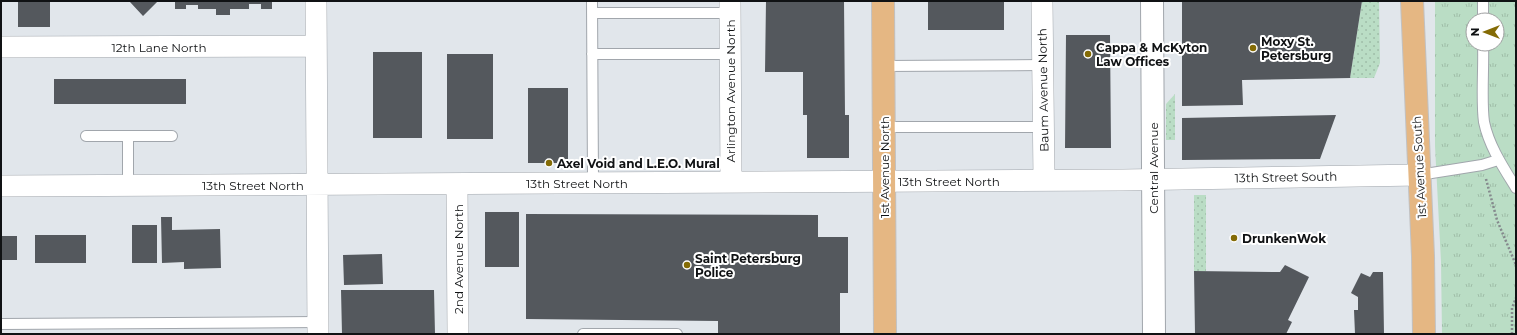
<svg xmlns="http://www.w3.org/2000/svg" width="1517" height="335" font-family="Montserrat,sans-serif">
  <defs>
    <pattern id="grass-tufts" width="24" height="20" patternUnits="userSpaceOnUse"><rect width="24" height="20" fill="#baddc5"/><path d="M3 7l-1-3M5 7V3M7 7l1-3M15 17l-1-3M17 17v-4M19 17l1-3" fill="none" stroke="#9fbda8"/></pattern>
    <pattern id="garden-dots" width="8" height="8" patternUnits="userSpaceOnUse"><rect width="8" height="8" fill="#baddc5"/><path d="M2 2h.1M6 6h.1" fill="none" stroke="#9fbda8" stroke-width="1.8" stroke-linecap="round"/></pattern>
  </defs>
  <rect width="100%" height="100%" fill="#e1e6eb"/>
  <path fill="url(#grass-tufts)" fill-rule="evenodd" d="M 1435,1 L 1516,1 L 1516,334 L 1442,334 L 1441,262 L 1435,146 ZM 1473,20 L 1497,20 L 1497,44 L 1473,44 Z"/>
  <path fill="url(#garden-dots)" d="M 1362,1 L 1379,1 L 1380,63 L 1374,78 L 1350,78 Z
    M 1175,94 L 1175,140 L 1166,140 L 1166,104 Z
    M 1194,195 L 1206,195 L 1206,271 L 1194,271 Z"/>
  <path fill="#54585d" d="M 18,1 L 50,1 L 50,27 L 18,27 Z
    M 131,1 L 158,1 L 143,16 L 130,2 Z
    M 175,1 L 272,1 L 272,9 L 261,9 L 261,4 L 249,4 L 249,9 L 230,9 L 230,15 L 216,15 L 216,9 L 198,9 L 198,5 L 186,5 L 186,9 L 175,9 Z
    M 766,1 L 844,1 L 845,115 L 849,115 L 849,158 L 807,158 L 807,115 L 803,115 L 803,72 L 765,72 Z
    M 928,1 L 1004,1 L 1004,30 L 928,30 Z
    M 1182,1 L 1362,1 L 1350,78 L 1242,80 L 1243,105 L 1182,106 Z
    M 1066,35 L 1110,35 L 1111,148 L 1065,148 Z
    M 373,52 L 422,52 L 422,138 L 373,138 Z
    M 447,54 L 493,54 L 493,139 L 447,139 Z
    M 54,79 L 186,79 L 186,104 L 54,104 Z
    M 528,88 L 568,88 L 568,163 L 528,163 Z
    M 1336,115 L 1320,159 L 1182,160 L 1182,118 Z
    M 485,212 L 519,212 L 519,267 L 485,267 Z
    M 526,214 L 818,215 L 818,237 L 848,237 L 848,293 L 840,293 L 840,334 L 718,334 L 718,321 L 526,319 Z
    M 161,217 L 172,217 L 172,230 L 220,229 L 221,268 L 184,269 L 184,262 L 162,263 Z
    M 132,225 L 157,225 L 157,263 L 132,263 Z
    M 35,235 L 86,235 L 86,263 L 35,263 Z
    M 1,236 L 17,236 L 17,260 L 1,260 Z
    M 382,254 L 383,284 L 344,285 L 343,255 Z
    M 1285,265 L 1309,277 L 1288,320 L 1292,322 L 1286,334 L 1195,334 L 1194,271 L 1280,272 Z
    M 1373,272 L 1383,272 L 1384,334 L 1355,334 L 1354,310 L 1358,310 L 1358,297 L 1351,293 L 1361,273 L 1370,277 Z
    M 341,290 L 434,290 L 435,334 L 342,334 Z"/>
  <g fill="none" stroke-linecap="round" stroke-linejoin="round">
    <g stroke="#a1a6ac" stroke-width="12">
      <path id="service" d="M 592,1 L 593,183
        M 1483,1 L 1483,20
        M 592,13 L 730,13
        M 1483,44 C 1484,66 1481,101 1484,122 C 1489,146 1503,167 1516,188
        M 592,54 L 730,54
        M 883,66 L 1043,65
        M 883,127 L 1043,127
        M 86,136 L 172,136
        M 128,136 L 128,185
        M 1419,175 L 1482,165 L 1498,160
        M 1,324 L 318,322
        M 583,334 L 677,334"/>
    </g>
    <g stroke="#a1a6ac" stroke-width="22">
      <path id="minor" d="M 316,1 L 318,334
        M 730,1 L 731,182
        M 1042,1 L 1044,180
        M 1,47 L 316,46
        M 457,184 L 458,334
        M 1,186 L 1123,180 L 1419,175"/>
    </g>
    <g stroke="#a1a6ac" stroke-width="24">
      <path id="tertiary" d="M 1152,1 L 1154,334"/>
    </g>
    <g stroke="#c1c1c2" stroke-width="24">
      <path id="primary" d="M 883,1 L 885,334
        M 1412,1 L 1423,256 L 1424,334"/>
    </g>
    <path stroke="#85898d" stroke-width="2.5" stroke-dasharray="2 2" stroke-linecap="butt" d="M 1486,179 L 1497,220 L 1516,265
      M 1512,334 L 1512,308 L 1516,298"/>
    <use href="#service" stroke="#fff" stroke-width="10"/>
    <use href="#minor" stroke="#fff" stroke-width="21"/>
    <use href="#tertiary" stroke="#fff" stroke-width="22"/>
    <use href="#primary" stroke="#e5b783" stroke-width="22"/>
  </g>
  <g fill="#846b05" stroke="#fff" stroke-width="1.5">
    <circle cx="1253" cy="48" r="4"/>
    <circle cx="1088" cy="54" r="4"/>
    <circle cx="549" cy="163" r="4"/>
    <circle cx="1234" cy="238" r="4"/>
    <circle cx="687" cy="265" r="4"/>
  </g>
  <g text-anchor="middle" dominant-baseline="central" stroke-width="4" stroke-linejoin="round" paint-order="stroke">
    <g font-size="12" font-weight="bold" fill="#101214" stroke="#fff" text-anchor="start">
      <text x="1261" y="41">Moxy St.<tspan x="1261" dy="14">Petersburg</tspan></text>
      <text x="1096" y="47">Cappa &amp; McKyton<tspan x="1096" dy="14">Law Offices</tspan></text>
      <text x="557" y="163">Axel Void and L.E.O. Mural</text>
      <text x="1242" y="238">DrunkenWok</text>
      <text x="695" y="258">Saint Petersburg<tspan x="695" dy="14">Police</tspan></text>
    </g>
    <g font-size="12" fill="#101214" stroke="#fff">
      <text x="159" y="47">12th Lane North</text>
      <text transform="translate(1043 90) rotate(-91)">Baum Avenue North</text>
      <text transform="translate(730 91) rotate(-90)">Arlington Avenue North</text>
      <text transform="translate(884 167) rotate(-90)">1st Avenue North</text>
      <text transform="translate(1419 167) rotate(-93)">1st Avenue South</text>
      <text transform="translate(1153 168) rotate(-90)">Central Avenue</text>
      <text transform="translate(1286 177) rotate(-1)">13th Street South</text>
      <text x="949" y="181">13th Street North</text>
      <text x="577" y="183">13th Street North</text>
      <text x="253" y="185">13th Street North</text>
      <text transform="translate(458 259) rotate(-90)">2nd Avenue North</text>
    </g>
  </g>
  <rect width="1517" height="335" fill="none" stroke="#101214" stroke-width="4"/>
  <g transform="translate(1485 32) rotate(270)"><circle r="19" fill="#ffffff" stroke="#9fa0a1"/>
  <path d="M0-3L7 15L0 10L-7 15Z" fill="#846b05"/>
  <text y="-6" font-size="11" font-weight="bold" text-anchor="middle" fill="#101214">N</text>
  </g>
</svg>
